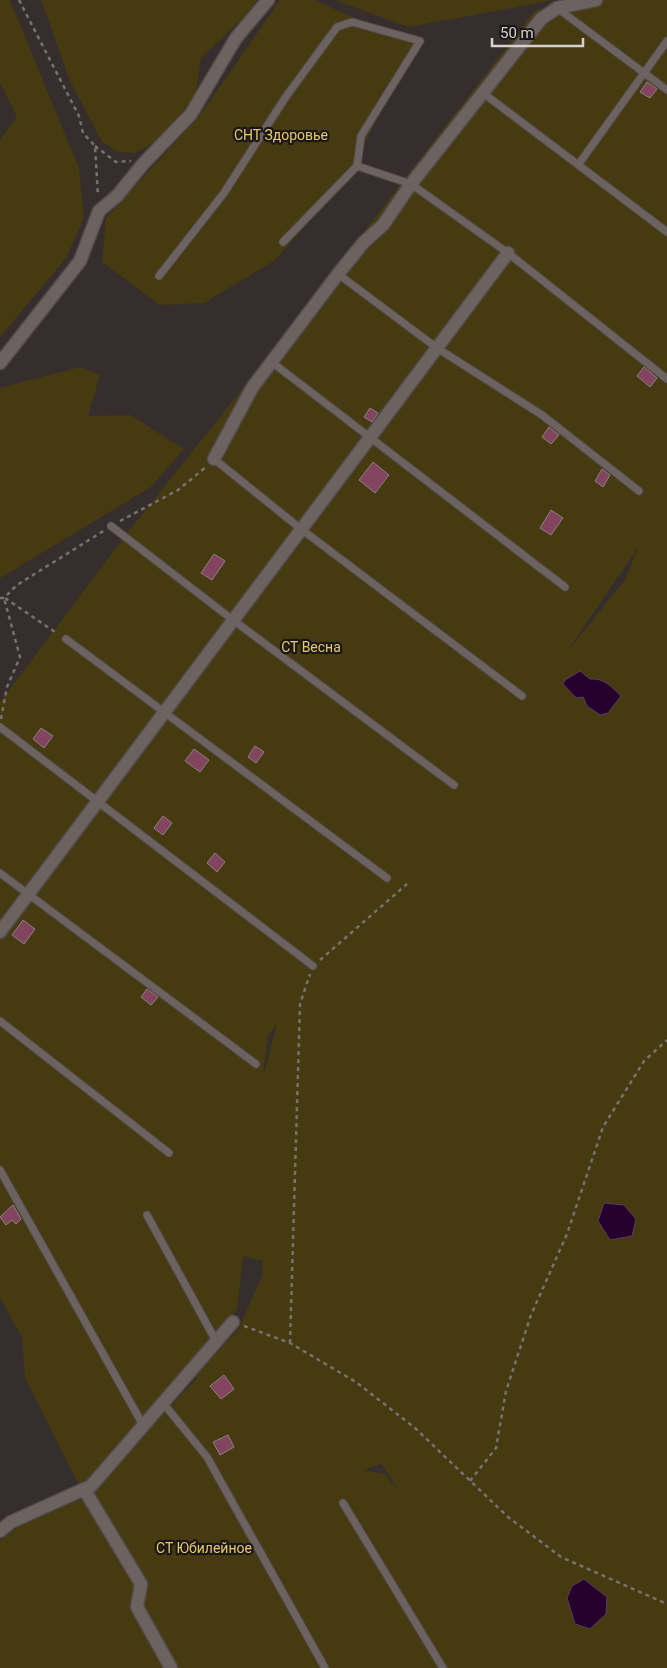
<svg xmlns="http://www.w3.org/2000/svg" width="667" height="1668" font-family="Roboto,sans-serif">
  <rect width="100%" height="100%" fill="#362e2d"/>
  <path fill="#463a11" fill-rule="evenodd" d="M 0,0 L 10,0 L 79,168 L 84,218 L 66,258 L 0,337 L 0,140 L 17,117 L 0,83 Z
    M 41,0 L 257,0 L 243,18 L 201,58 L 196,93 L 169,130 L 150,145 L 135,153 L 118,152 L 102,142 L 70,81 Z
    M 280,0 L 314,0 L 415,44 L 346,180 L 274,261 L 204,303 L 160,305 L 102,262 L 106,218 L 200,115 Z
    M 335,0 L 554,0 L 408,27 Z
    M 594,0 L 667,0 L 667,1668 L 0,1668 L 0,1540 L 32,1517 L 87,1497 L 197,1378 L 195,1375 L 238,1330 L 262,1276 L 263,1261 L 243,1256 L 237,1310 L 80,1487 L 25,1378 L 22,1337 L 0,1298 L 0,702 L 128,532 L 251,378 L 535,10 ZM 639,546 L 625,580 L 566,653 ZM 580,671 L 613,704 L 608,713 C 581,699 583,701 580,671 ZM 277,1024 L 264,1074 L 263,1074 L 268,1035 ZM 382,1464 L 397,1488 L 397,1489 L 385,1474 L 364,1470 Z
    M 80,367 L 100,375 L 88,416 L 130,415 L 184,449 L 151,487 L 0,578 L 0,388 Z"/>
  <path fill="#27012d" stroke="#5c3f5e" d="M 580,671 L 590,679 C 604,678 611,686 621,696 L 608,713 L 600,715 L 587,706 L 583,697 L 576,698 L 563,684 L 565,680 Z
    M 604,1203 L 624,1205 L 636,1219 L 632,1236 L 610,1240 L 598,1221 Z
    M 584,1579 L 607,1597 L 606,1614 L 590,1629 L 575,1624 L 567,1598 L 572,1586 Z"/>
  <path fill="#83445f" stroke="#8b8185" d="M 647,82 L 657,89 L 650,98 L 640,92 Z
    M 644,367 L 657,378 L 650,387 L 637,376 Z
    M 370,408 L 378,413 L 372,422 L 364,417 Z
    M 549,427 L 559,435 L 551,444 L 542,437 Z
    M 373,462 L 389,475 L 375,493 L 359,480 Z
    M 602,469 L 610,475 L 603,487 L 595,481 Z
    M 551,510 L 563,518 L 551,535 L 540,528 Z
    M 214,554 L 225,561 L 212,580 L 201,573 Z
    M 41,728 L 53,736 L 44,748 L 33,739 Z
    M 255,746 L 264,752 L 256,763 L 248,757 Z
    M 194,749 L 209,760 L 200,772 L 185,761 Z
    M 163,816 L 172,823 L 163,835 L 154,828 Z
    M 215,853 L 225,862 L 217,872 L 207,863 Z
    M 23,920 L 35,929 L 24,944 L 12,935 Z
    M 147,989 L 158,997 L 151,1005 L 141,997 Z
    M 13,1205 L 21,1219 L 16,1224 L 12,1220 L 6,1225 L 0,1217 Z
    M 224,1375 L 234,1389 L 221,1399 L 210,1386 Z
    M 228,1435 L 234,1447 L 220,1455 L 213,1442 Z"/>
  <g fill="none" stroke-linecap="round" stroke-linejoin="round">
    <g stroke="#514a49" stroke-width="9">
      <path id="service" d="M 557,8 L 667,90
        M 483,93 L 667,232
        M 578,165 L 667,41
        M 283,242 L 357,166 L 411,184 L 508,253 L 667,379
        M 338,274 L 437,348 L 542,415 L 639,491
        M 159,276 L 224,193 L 285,98 L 337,27 L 352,22 L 420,41 L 361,136 L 357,166
        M 273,363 L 565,587
        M 214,459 L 301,529 L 522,696
        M 111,526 L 233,620 L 454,785
        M 66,639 L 387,878
        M 0,727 L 313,966
        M 0,873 L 256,1064
        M 0,1021 L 169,1153
        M 0,1170 L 143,1425
        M 147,1215 L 216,1341
        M 163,1403 L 207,1457 L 325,1668
        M 343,1503 L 443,1668"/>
    </g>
    <g stroke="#514a49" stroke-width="15">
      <path id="minor" d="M 0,363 L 80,261 L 99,211 L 117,196 L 143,164 L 191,114 L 236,38 L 268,0
        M 214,459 L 252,388 L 338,274 L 364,242 L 383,225 L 411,184 L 541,19 L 557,8 L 596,0
        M 0,932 L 508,253
        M 84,1489 L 141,1584 L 137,1607 L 171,1668
        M 0,1531 L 11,1522 L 91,1486 L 233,1322"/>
    </g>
    <path stroke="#787170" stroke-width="2.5" stroke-dasharray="4 4" stroke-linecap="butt" d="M 19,0 L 79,116 L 83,133 L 95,146 L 98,196
      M 95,146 L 116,162 L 131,161
      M 120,521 L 178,490 L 206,467
      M 0,598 L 4,598 L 17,585 L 105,530
      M 5,598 L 58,634
      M 1,719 L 7,687 L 20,657 L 4,598
      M 320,960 L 407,884
      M 244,1326 L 290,1343 L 356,1382 L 415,1428 L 508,1517 L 561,1557 L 667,1604
      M 290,1343 L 300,1004 L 310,974
      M 470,1481 L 496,1448 L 506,1391 L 531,1315 L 567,1234 L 603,1127 L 644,1061 L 667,1040"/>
    <use href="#service" stroke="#6c6361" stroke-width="7"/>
    <use href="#minor" stroke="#6c6361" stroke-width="12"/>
  </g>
  <g text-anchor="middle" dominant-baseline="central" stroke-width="4.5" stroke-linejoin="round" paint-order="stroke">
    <g font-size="14" fill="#e7cb6a" stroke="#1b1717">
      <text x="281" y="135">СНТ Здоровье</text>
      <text x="311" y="647">СТ Весна</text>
      <text x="204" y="1548">СТ Юбилейное</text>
    </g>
  </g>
  <path d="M492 38v8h91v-8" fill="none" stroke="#d6d1d0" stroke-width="2.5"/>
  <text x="500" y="38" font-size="15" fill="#d6d1d0" stroke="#1b1717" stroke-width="4" paint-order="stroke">50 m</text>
</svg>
